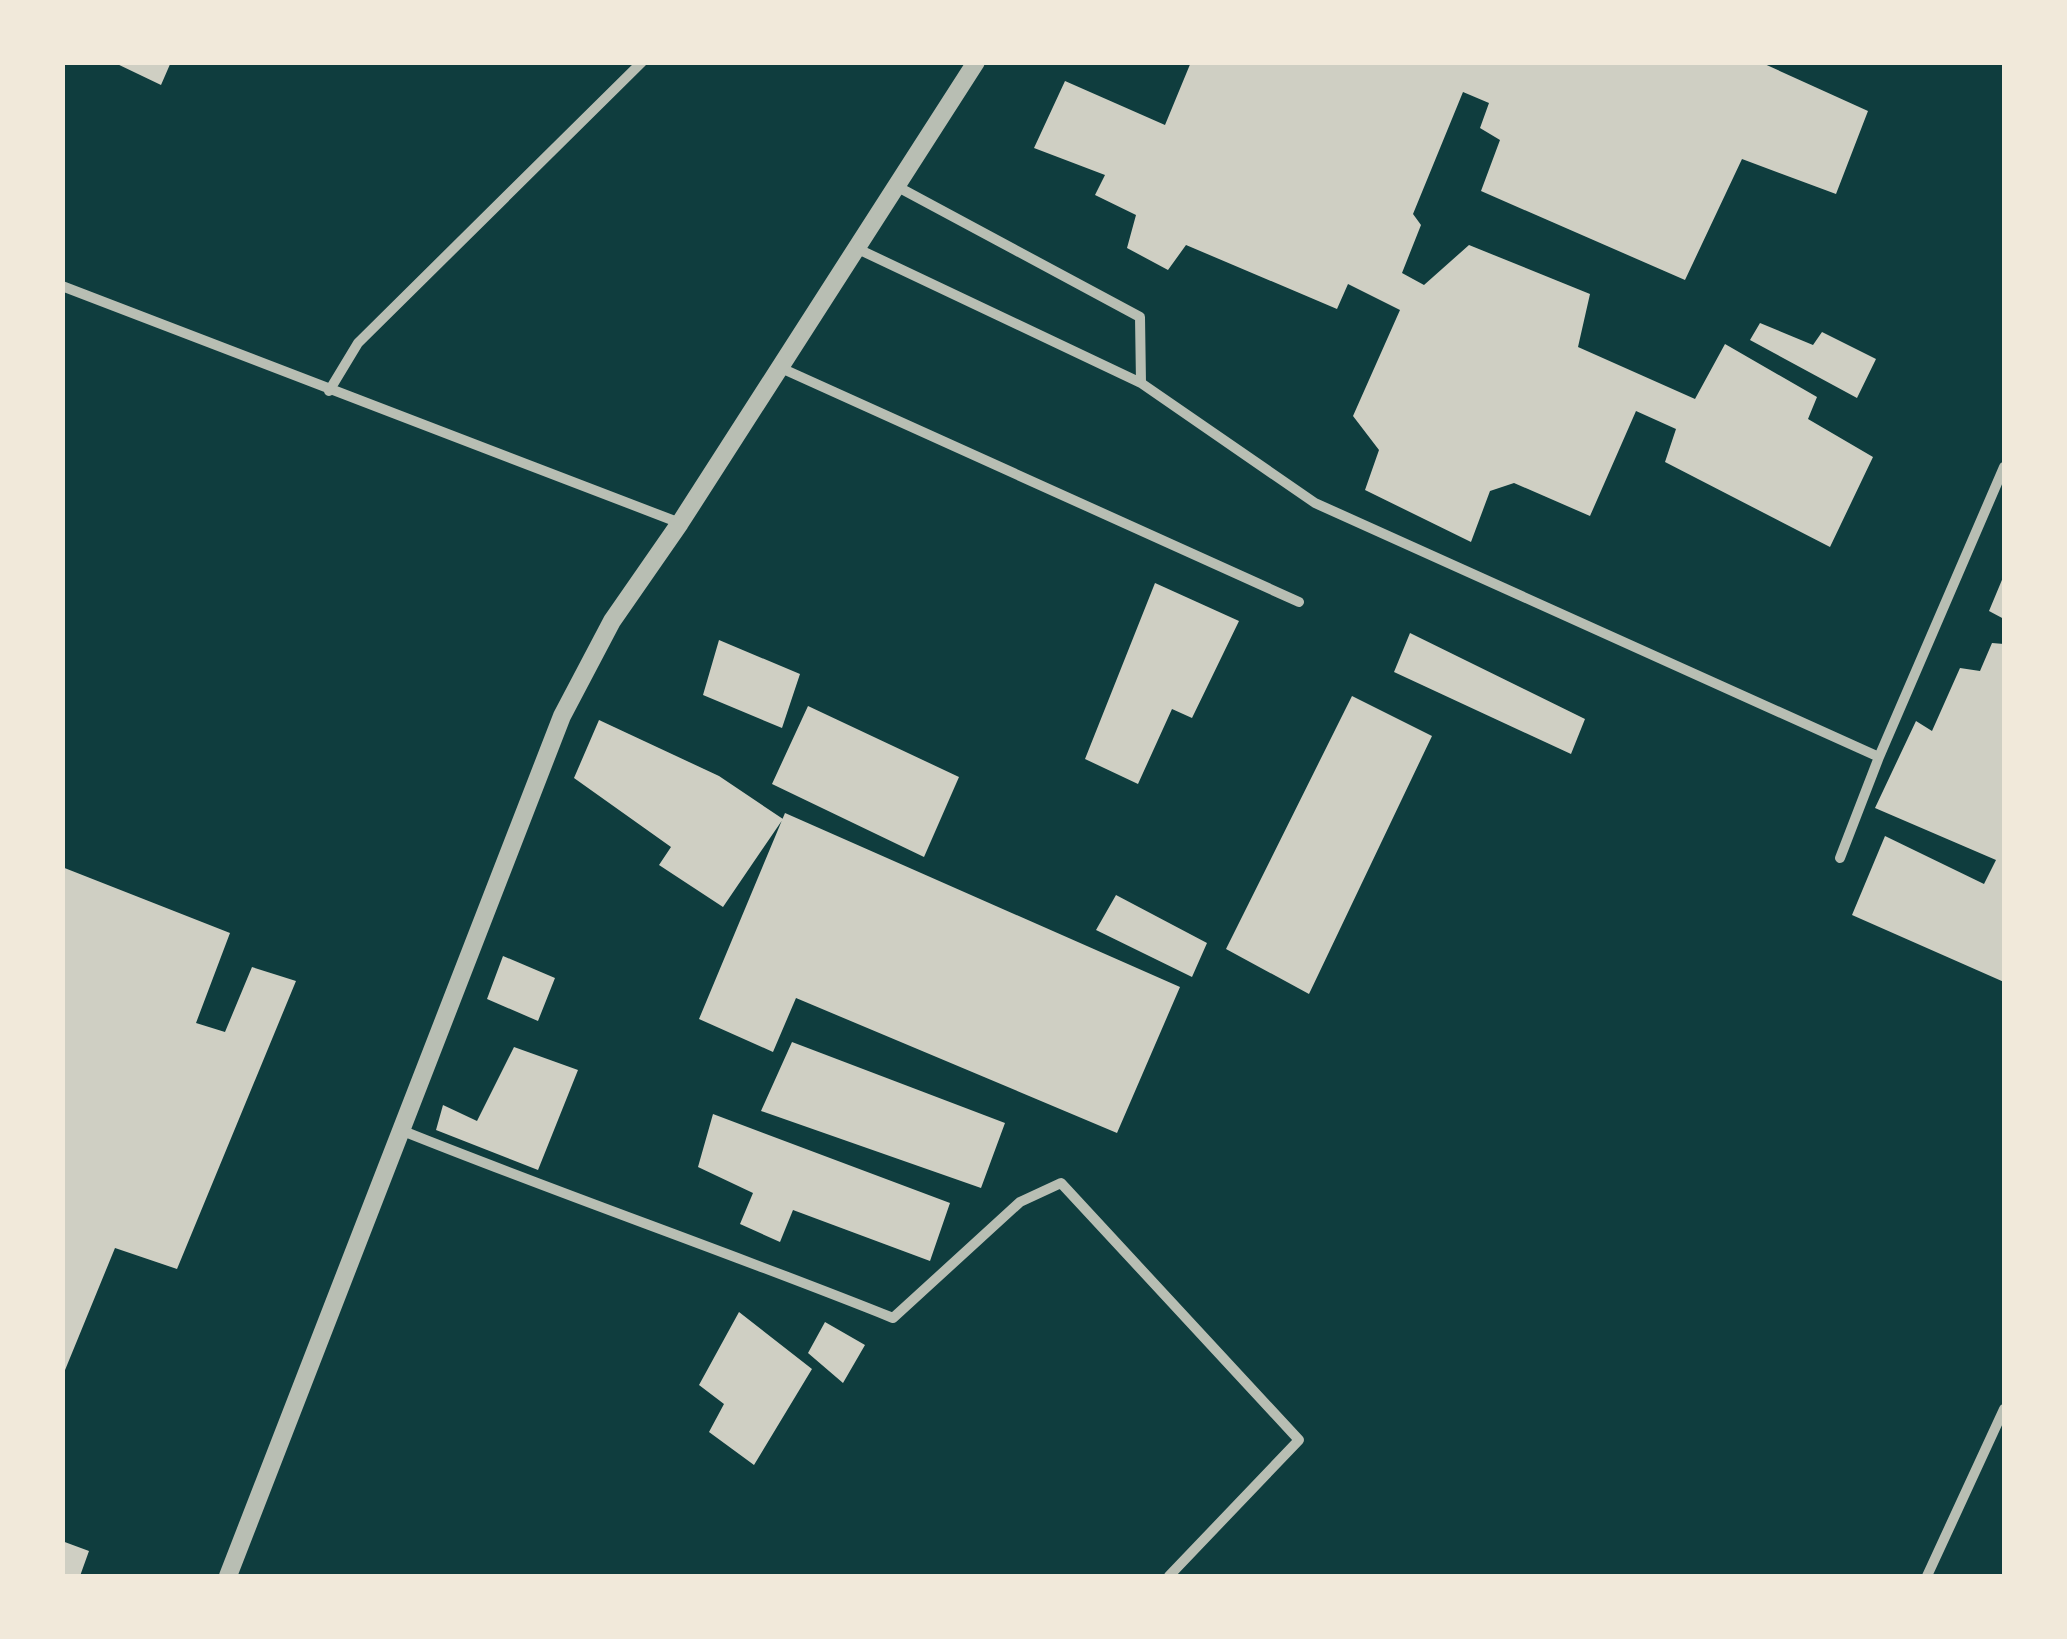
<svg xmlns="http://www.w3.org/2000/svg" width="2067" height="1639" font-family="Poppins,sans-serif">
  <rect width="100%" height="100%" fill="#0f3d3e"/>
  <path fill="#cfcfc3" d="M 113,62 L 171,62 L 161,85 Z
    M 1191,62 L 1760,62 L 1868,111 L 1836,194 L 1742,159 L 1685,280 L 1481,191 L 1500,140 L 1480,128 L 1489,103 L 1463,92 L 1413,214 L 1421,225 L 1402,273 L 1424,285 L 1469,245 L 1590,294 L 1578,347 L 1695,399 L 1725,344 L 1817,397 L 1808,419 L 1873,457 L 1830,547 L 1665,462 L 1676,429 L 1636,411 L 1590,516 L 1514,483 L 1490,491 L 1471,542 L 1365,490 L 1379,450 L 1353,416 L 1400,310 L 1348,284 L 1337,309 L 1186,245 L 1168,270 L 1127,248 L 1136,215 L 1095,195 L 1105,175 L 1034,148 L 1065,81 L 1165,125 Z
    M 1760,323 L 1813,345 L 1822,332 L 1876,359 L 1857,398 L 1750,340 Z
    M 2004,575 L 2004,619 L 1989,611 Z
    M 1155,583 L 1239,621 L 1192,718 L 1172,709 L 1138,784 L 1085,759 Z
    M 1410,633 L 1585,719 L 1571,754 L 1394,672 Z
    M 719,640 L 800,674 L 782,728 L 703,695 Z
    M 1992,643 L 2004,644 L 2004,982 L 1852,915 L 1885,836 L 1984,884 L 1996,860 L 1875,808 L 1916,721 L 1932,731 L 1960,668 L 1980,671 Z
    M 1352,696 L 1432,736 L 1309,994 L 1226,949 Z
    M 808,706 L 959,777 L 924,857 L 772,784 Z
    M 599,720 L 719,776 L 783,819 L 723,907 L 659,865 L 671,847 L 574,778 Z
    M 785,813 L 1180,987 L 1117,1133 L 796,998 L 773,1052 L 699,1019 Z
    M 62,867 L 230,933 L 196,1023 L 225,1032 L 252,967 L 296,981 L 177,1269 L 115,1248 L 63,1375 Z
    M 1116,895 L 1207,943 L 1192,977 L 1096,930 Z
    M 503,956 L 555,978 L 538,1021 L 487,999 Z
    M 792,1042 L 1005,1123 L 981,1188 L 761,1111 Z
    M 514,1047 L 578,1070 L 538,1170 L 436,1130 L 443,1105 L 477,1121 Z
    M 713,1114 L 950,1203 L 930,1261 L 793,1210 L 780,1242 L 740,1224 L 753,1193 L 698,1167 Z
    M 739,1312 L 812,1369 L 754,1465 L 709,1432 L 724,1404 L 699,1385 Z
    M 825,1322 L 865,1345 L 843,1383 L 808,1353 Z
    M 62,1541 L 89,1551 L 80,1576 L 62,1576 Z"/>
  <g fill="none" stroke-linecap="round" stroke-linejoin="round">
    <path stroke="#b8beb3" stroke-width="10" d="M 898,187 L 1140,317 L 1141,383
      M 858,249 L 1141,383 L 1315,503 L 1879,757 L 1840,858
      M 62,286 L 680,523
      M 781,368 L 1299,602
      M 329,391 L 358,343 L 642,62
      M 1879,757 L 2004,467
      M 403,1131 C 565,1196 731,1253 893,1318 L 1020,1202 L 1061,1183 L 1299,1440 L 1169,1576
      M 1927,1576 L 2004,1409"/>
    <path stroke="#b8beb3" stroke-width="18" d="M 228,1576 L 562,716 L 612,621 L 680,523 L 976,62"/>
  </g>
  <rect width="2067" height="1639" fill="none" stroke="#f1e9da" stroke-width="130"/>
</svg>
